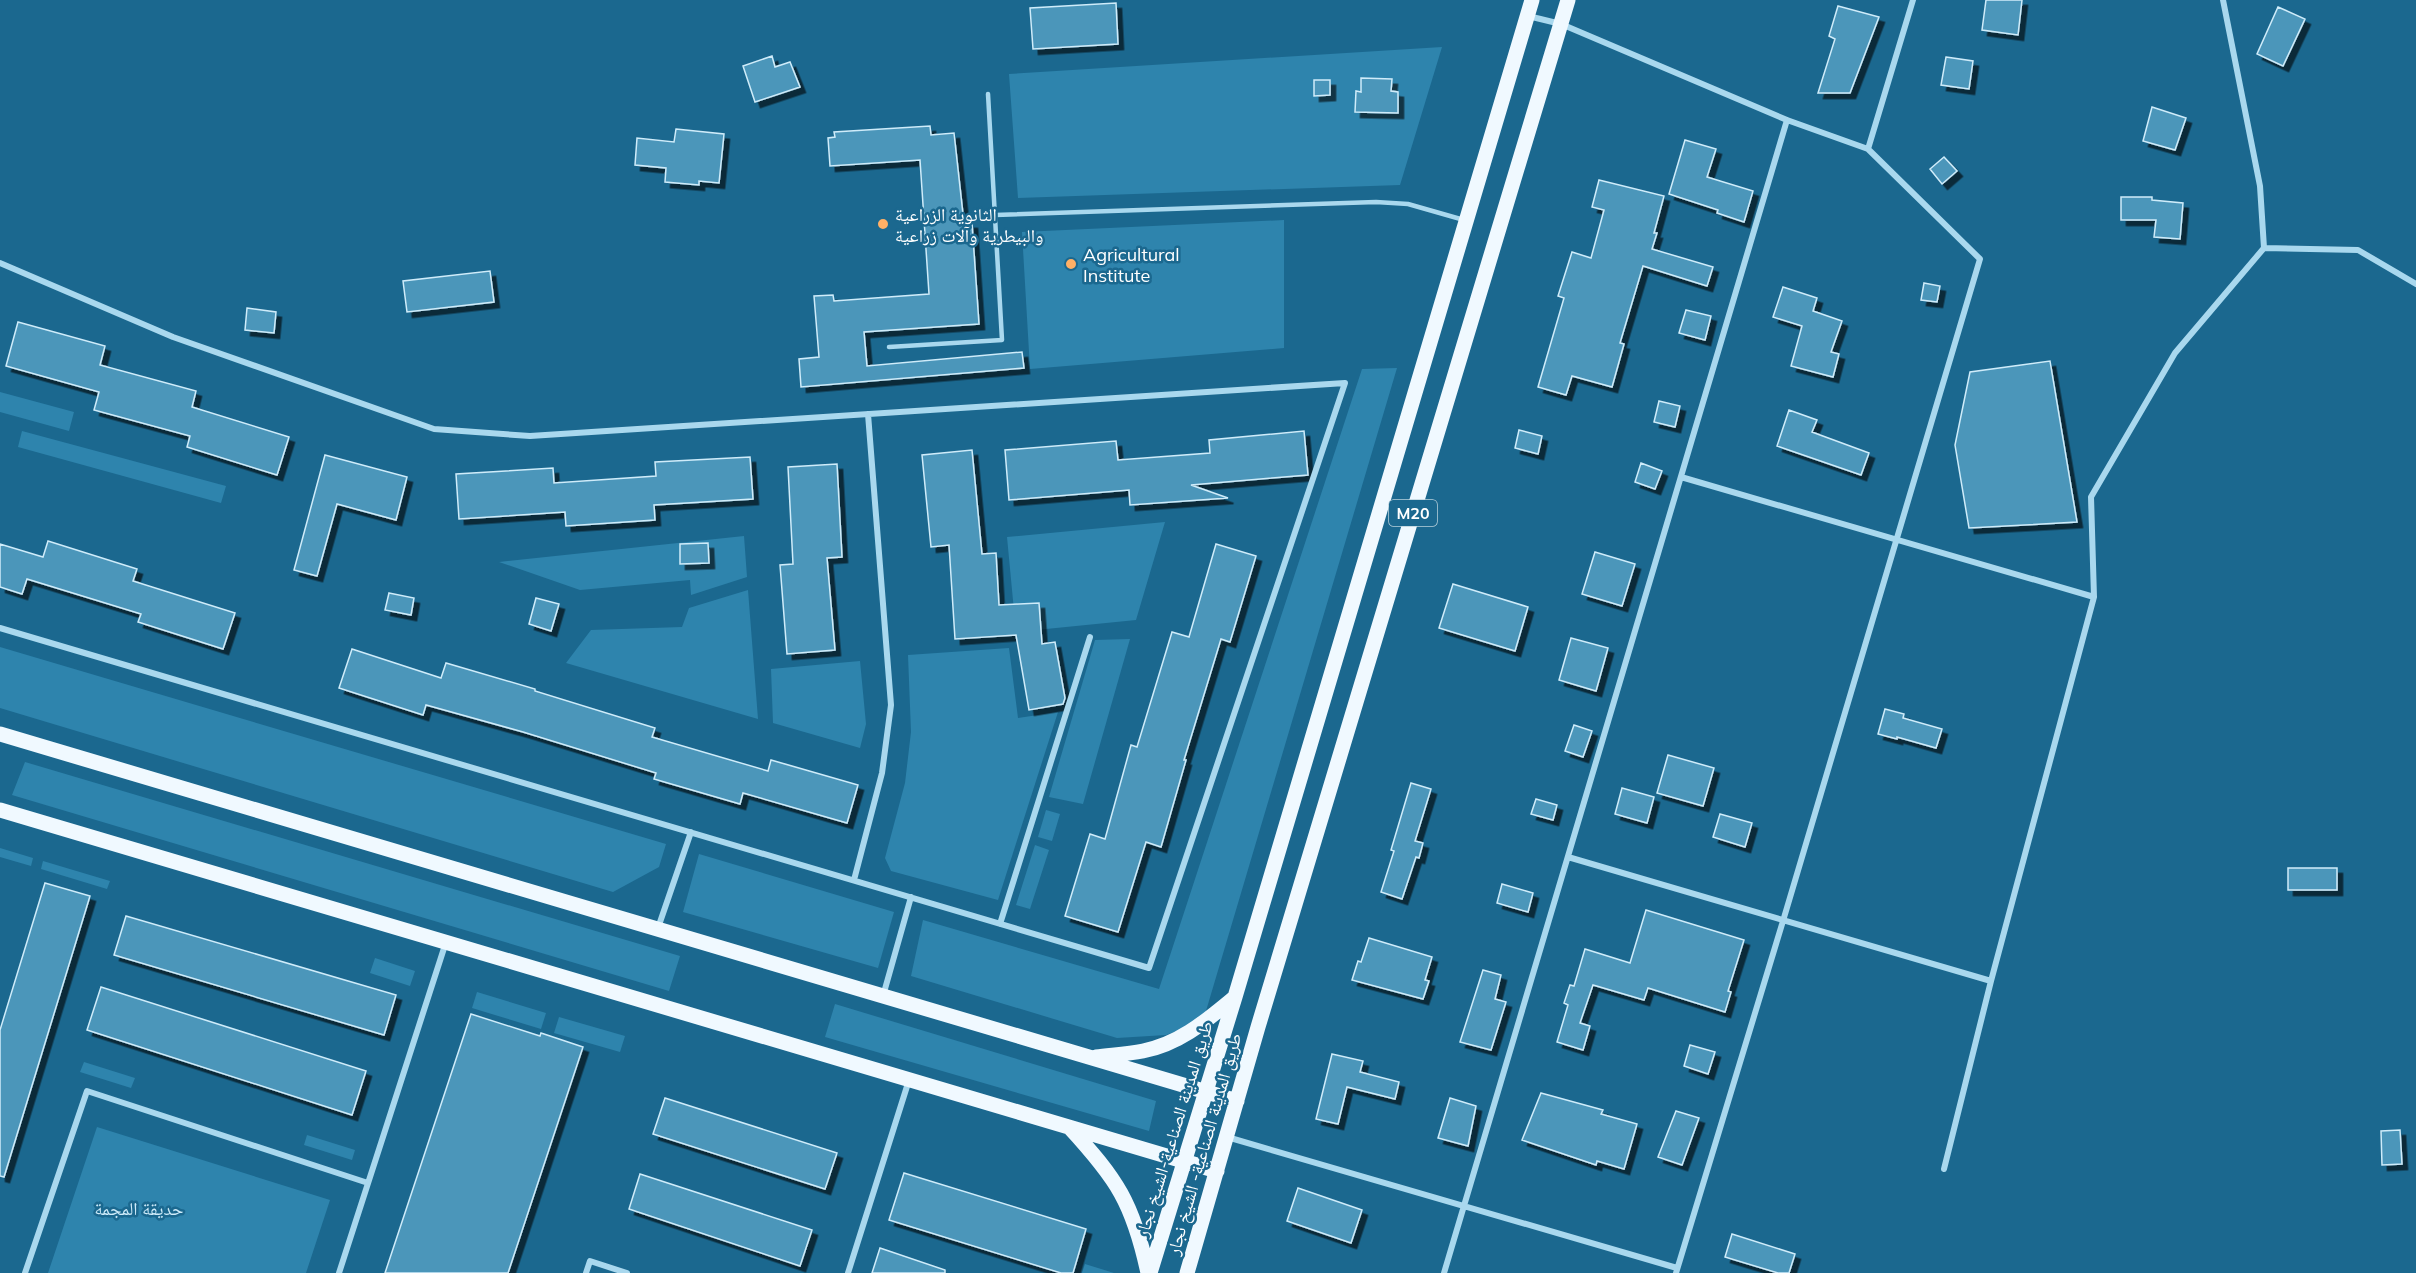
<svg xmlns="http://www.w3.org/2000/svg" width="2416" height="1273" font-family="Mulish,'Noto Naskh Arabic',sans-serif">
  <defs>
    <filter id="shadow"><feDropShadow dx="5.5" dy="5.5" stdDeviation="0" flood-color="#0009"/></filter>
  </defs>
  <rect width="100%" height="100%" fill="#1b688f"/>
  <path fill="#2e84ad" d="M 1442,47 L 1400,185 L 1018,198 L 1009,74 Z
    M 1284,220 L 1284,348 L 1030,369 L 1022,232 Z
    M 1397,368 L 1203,1021 L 1166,1035 L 1117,1038 L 911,976 L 923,920 L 1159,989 L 1362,369 Z
    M 0,392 L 74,412 L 69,431 L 0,412 Z
    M 22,431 L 226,486 L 221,503 L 18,447 Z
    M 1165,522 L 1136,620 L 1016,632 L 1007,537 Z
    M 744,536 L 747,577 L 691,595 L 690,580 L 580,590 L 499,562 Z
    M 748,590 L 758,719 L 566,663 L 591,630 L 682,627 L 689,608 Z
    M 1130,639 L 1083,804 L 1049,797 L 1095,640 Z
    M 0,647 L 666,844 L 659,867 L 613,892 L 0,708 Z
    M 1009,648 L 1018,718 L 1058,712 L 998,900 L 891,871 L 885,858 L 905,783 L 911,732 L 908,655 Z
    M 860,661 L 866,724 L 860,748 L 773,723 L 771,669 Z
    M 25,762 L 680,956 L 669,991 L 12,795 Z
    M 1046,810 L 1060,814 L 1052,841 L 1038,837 Z
    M 1035,845 L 1049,850 L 1030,909 L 1016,905 Z
    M 0,848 L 33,858 L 31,866 L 0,857 Z
    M 699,854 L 894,912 L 878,968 L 683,912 Z
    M 43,861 L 110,881 L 107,889 L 41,869 Z
    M 375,958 L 415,971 L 410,986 L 370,973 Z
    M 477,992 L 546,1013 L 541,1029 L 472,1008 Z
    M 835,1004 L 1156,1101 L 1149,1131 L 825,1037 Z
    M 559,1017 L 625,1036 L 620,1052 L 554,1033 Z
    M 84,1062 L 135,1078 L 131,1088 L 80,1072 Z
    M 97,1127 L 330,1200 L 306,1273 L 48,1273 Z
    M 307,1135 L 355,1150 L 352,1160 L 304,1145 Z
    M 1085,1264 L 1114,1273 L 1082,1273 Z"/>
  <path fill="#4c96ba" stroke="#cfecfa" stroke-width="1.5" filter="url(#shadow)" d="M 1986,0 L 2022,0 L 2018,35 L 1982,30 Z
    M 1116,3 L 1118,44 L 1033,49 L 1030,8 Z
    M 1838,6 L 1879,17 L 1850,93 L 1818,93 L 1835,39 L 1829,36 Z
    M 2278,7 L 2305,19 L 2283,66 L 2257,54 Z
    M 772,56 L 775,67 L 790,62 L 800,87 L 755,102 L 743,66 Z
    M 1946,57 L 1973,61 L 1969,89 L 1941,85 Z
    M 1361,78 L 1392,79 L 1391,91 L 1398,92 L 1398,113 L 1355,112 L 1356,91 L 1361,92 Z
    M 1314,80 L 1330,80 L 1330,95 L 1314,96 Z
    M 2152,107 L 2186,118 L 2175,150 L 2143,141 Z
    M 930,126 L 931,135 L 954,133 L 964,223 L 972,223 L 979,324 L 864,332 L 867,366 L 1022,352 L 1024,368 L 801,387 L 799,359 L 819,357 L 814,296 L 833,295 L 834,301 L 929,294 L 920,160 L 830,166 L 828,138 L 835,137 L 834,132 Z
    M 676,129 L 724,134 L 719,183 L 699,181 L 699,185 L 665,182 L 666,168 L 635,165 L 637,138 L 674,142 Z
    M 1685,140 L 1716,149 L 1707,177 L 1753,191 L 1744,222 L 1717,213 L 1718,210 L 1669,194 Z
    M 1944,157 L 1957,171 L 1942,184 L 1930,169 Z
    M 1599,180 L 1664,196 L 1654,233 L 1657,233 L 1652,249 L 1713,267 L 1707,286 L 1643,266 L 1620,343 L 1624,344 L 1612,387 L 1572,376 L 1566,395 L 1538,387 L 1564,298 L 1558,296 L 1572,252 L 1591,258 L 1604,210 L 1592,207 Z
    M 2121,197 L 2152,197 L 2152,200 L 2183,203 L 2180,239 L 2154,237 L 2156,220 L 2121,220 Z
    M 490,271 L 494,302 L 407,312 L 403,281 Z
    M 1924,283 L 1940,286 L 1937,302 L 1921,300 Z
    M 1783,287 L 1817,298 L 1813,311 L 1842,321 L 1831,352 L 1839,354 L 1833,377 L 1791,366 L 1802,326 L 1773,317 Z
    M 247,308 L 276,312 L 274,333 L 245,330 Z
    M 1686,310 L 1711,316 L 1705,340 L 1679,333 Z
    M 18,322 L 105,346 L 100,365 L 196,391 L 192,407 L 289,437 L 277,475 L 187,447 L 190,436 L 94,410 L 99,392 L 6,366 Z
    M 2050,361 L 2077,522 L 1969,528 L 1955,445 L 1970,372 Z
    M 1659,401 L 1680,406 L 1675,427 L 1654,422 Z
    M 1789,410 L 1817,420 L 1812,432 L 1869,453 L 1861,475 L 1777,446 Z
    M 1519,430 L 1542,436 L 1538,454 L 1515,448 Z
    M 1304,431 L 1308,475 L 1191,485 L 1228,498 L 1130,505 L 1129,490 L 1009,500 L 1005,450 L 1116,441 L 1118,460 L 1210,453 L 1209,440 Z
    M 972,450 L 982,554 L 996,553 L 999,605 L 1039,603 L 1042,644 L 1055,642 L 1065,698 L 1063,704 L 1029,710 L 1016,635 L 955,639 L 949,545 L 931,547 L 922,455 Z
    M 325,455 L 407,477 L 396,520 L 337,504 L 317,576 L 294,570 Z
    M 750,457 L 753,499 L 654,505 L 655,520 L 566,526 L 565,512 L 459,519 L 456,474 L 553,468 L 554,483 L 656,476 L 655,462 Z
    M 1641,463 L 1662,471 L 1655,489 L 1635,482 Z
    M 837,464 L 842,557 L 827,558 L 835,650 L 787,654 L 780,565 L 793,564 L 788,467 Z
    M 48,541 L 137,569 L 133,581 L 235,613 L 223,649 L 138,622 L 141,614 L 27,579 L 22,594 L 0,587 L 0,544 L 43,557 Z
    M 708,543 L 709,563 L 680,564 L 680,544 Z
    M 1216,544 L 1256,556 L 1230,642 L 1221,639 L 1184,760 L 1186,760 L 1161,847 L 1146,842 L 1118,932 L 1065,916 L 1090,834 L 1105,839 L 1131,745 L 1137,747 L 1172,632 L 1189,637 Z
    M 1595,552 L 1635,564 L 1622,606 L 1582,594 Z
    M 1453,584 L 1528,607 L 1515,651 L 1439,628 Z
    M 389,593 L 414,598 L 411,615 L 385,610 Z
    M 536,598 L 559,604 L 551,631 L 529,624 Z
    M 1571,638 L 1608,648 L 1596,691 L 1559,680 Z
    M 352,649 L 441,678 L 446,663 L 535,689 L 535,691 L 655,728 L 652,737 L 768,771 L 771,760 L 858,785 L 847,823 L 743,793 L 740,804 L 654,779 L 656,773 L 523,732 L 426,705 L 423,715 L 339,688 Z
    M 1885,709 L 1904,714 L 1903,718 L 1942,729 L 1936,748 L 1897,737 L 1897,739 L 1878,734 Z
    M 1574,725 L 1592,731 L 1583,757 L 1565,751 Z
    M 1668,755 L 1714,768 L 1703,806 L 1657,793 Z
    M 1411,783 L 1431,789 L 1415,841 L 1423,843 L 1419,858 L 1416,857 L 1402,899 L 1381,892 L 1394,851 L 1391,850 Z
    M 1622,788 L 1654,797 L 1647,823 L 1615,814 Z
    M 1536,799 L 1557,805 L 1553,820 L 1531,814 Z
    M 1720,814 L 1752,823 L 1745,847 L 1713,837 Z
    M 2288,868 L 2337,868 L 2337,890 L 2288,890 Z
    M 45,883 L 90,896 L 4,1177 L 0,1176 L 0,1030 Z
    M 1502,884 L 1533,893 L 1528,912 L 1497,903 Z
    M 1646,910 L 1744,940 L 1728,991 L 1731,992 L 1725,1012 L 1648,988 L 1644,1000 L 1593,985 L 1580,1023 L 1590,1026 L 1583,1050 L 1557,1042 L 1568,1005 L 1564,1003 L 1570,985 L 1574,986 L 1585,949 L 1630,963 Z
    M 126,916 L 396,995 L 384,1035 L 114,955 Z
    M 1369,938 L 1432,957 L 1425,980 L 1429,981 L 1423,999 L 1352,980 L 1358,961 L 1361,962 Z
    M 1483,970 L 1501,975 L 1495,999 L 1506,1002 L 1491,1050 L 1460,1042 Z
    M 101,987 L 366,1071 L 352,1115 L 87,1030 Z
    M 471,1014 L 540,1036 L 541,1033 L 583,1047 L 508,1273 L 385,1273 Z
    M 1690,1045 L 1715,1052 L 1708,1074 L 1684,1066 Z
    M 1332,1054 L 1363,1061 L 1360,1072 L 1399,1082 L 1395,1099 L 1347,1087 L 1338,1124 L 1316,1119 Z
    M 1541,1093 L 1603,1110 L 1601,1114 L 1637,1124 L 1624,1169 L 1597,1161 L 1596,1165 L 1522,1140 Z
    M 665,1098 L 837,1153 L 825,1189 L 653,1134 Z
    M 1450,1098 L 1476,1106 L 1468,1146 L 1438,1138 Z
    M 1676,1111 L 1699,1118 L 1682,1165 L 1658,1157 Z
    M 2400,1130 L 2402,1164 L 2382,1165 L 2381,1131 Z
    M 904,1173 L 1086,1229 L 1073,1273 L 1061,1273 L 889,1220 Z
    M 640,1174 L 812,1230 L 800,1266 L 629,1209 Z
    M 1298,1188 L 1362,1210 L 1351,1243 L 1287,1221 Z
    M 1732,1234 L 1795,1254 L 1789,1273 L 1778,1273 L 1725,1257 Z
    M 880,1248 L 945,1270 L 945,1273 L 872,1273 Z"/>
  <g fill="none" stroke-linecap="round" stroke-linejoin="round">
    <path stroke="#a9d8ee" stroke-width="4.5" d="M 995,215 L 1376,202 L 1408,204 L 1464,220
      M 889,347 L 1002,340 L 988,94"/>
    <path stroke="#a9d8ee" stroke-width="6" d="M 2223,0 L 2260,186 L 2264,248 L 2358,250 L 2416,284
      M 1528,16 L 1561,24 L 1787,120 L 1868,149 L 1980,259 L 1783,921 L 1676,1273
      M 1868,149 L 1913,0
      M 0,263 L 173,337 L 434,429 L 530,436 L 1345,383 L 1149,968 L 0,628
      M 1681,477 L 2094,597
      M 1568,857 L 1991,981
      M 854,880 L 882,773 L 891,705 L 868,414
      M 1000,924 L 1090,637
      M 658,928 L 691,832
      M 883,996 L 911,897
      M 1227,1137 L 1677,1268
      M 1944,1169 L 1991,981 L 2094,597 L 2091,497 L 2175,353 L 2264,248
      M 25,1273 L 87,1091 L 368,1183
      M 339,1273 L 446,942
      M 586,1273 L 590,1261 L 627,1273
      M 848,1273 L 909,1080
      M 1444,1273 L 1787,120"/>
    <path stroke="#f0f9ff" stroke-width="15" d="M 0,734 L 1237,1101
      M 0,810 L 1217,1171
      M 1096,1057 C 1111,1055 1127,1054 1143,1051 C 1180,1044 1207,1020 1235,997
      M 1069,1127 C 1117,1179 1133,1203 1148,1273
      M 1150,1273 L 1235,997 L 1532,0
      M 1187,1273 L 1258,1027 L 1568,0"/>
  </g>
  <g fill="#ffb066" stroke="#1b688f" stroke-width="2">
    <circle cx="883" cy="224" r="6"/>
    <circle cx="1071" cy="264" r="6"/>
  </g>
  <g text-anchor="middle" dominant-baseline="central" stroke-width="5" stroke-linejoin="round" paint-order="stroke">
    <rect fill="#1b688f" stroke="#bbd2dd" stroke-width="1.5" x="1389" y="500" width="48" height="26" rx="4.5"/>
    <g font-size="16" font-weight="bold" fill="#fff">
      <text x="1413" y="513">M20</text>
    </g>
    <g font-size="18" fill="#fff" stroke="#1b688f" text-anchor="start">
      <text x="895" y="214">الثانوية الزراعية<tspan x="895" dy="21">والبيطرية وآلات زراعية</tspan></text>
      <text x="1083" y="254">Agricultural<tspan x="1083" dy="21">Institute</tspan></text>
    </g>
    <g font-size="18" fill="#fff" stroke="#1b688f">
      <text transform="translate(1174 1129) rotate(-73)">طريق المدينة الصناعية-الشيخ نجار</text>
      <text transform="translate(1204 1144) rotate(-74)">طريق المدينة الصناعية- الشيخ نجار</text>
    </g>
    <g font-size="18" fill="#cfecfa" stroke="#1b688f">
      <text x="139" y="1208">حديقة المجمة</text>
    </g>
  </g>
</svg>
